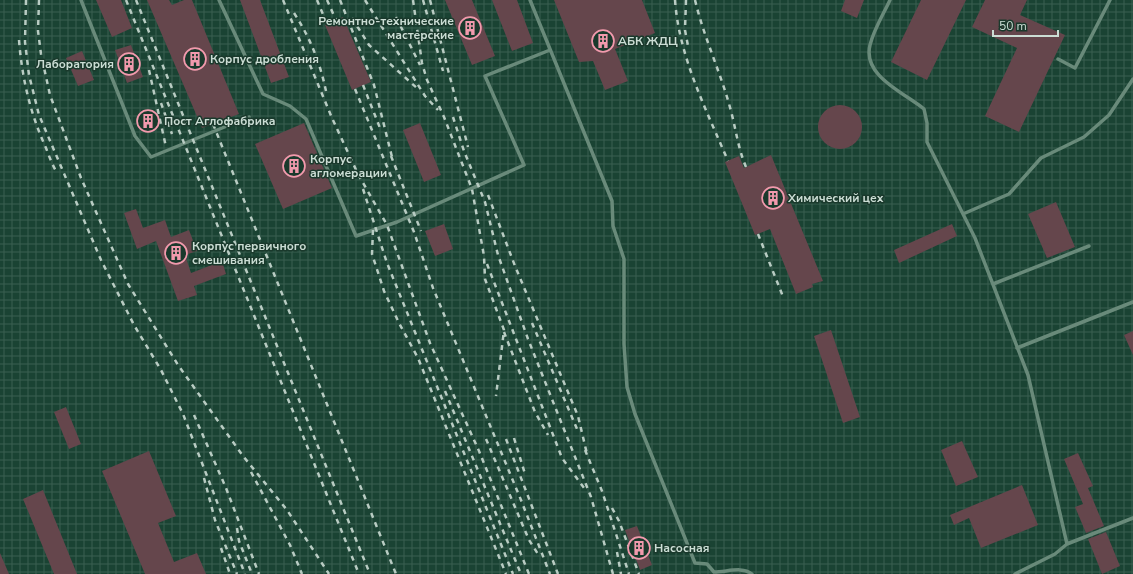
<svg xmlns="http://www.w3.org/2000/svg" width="1133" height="574" font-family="'Nunito Sans',sans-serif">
  <defs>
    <pattern id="industrial-grid" width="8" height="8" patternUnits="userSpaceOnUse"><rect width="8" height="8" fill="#1a4333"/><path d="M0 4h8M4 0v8" fill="none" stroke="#3a5e50"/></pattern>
  </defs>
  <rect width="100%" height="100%" fill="#1a392c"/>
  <path fill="url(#industrial-grid)" d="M 0,0 L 1133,0 L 1133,574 L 0,574 Z"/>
  <path fill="#65464c" d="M 96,0 L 121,0 L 132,28 L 112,37 Z
    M 147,0 L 169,0 L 172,5 L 184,0 L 192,0 L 239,114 L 202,128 Z
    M 240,0 L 260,0 L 289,77 L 271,83 Z
    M 445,0 L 472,0 L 495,56 L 472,65 Z
    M 492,0 L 517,0 L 533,43 L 512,51 Z
    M 554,0 L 642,0 L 655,33 L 615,49 L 628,81 L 605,90 L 593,61 L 579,62 Z
    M 845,0 L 864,0 L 857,18 L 841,11 Z
    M 921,0 L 966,0 L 927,80 L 891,62 Z
    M 985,0 L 1027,0 L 1020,15 L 1065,35 L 1019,132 L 985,116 L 1017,48 L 972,27 Z
    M 343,17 L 371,82 L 352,90 L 325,25 Z
    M 131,45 L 143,77 L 127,83 L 115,50 Z
    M 82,51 L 94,80 L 78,86 L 66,58 Z
    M818 127a22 22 0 1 1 44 0a22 22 0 1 1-44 0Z
    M 151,116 L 153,124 L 146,126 L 143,118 Z
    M 304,123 L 332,188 L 283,209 L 255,144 Z
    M 420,123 L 441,175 L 424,182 L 403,130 Z
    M 771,155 L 823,281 L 812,284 L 813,287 L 796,294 L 770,229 L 755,235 L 725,162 L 739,156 L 744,168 Z
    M 1056,202 L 1075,247 L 1047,258 L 1028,214 Z
    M 136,209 L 143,228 L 165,220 L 171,237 L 189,230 L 197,251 L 185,255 L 191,273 L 222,261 L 226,274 L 194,286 L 197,295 L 178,301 L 156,241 L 137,249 L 124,213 Z
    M 444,224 L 453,249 L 435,256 L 425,231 Z
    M 952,224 L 957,236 L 899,263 L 894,250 Z
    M 831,330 L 860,417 L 843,423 L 814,336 Z
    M 1133,331 L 1133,355 L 1124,335 Z
    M 66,407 L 81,444 L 69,449 L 54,412 Z
    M 962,441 L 978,477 L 956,486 L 941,450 Z
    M 149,451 L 176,516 L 158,523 L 174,562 L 197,553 L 206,574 L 145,574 L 102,471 Z
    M 1078,453 L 1093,486 L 1088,488 L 1104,526 L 1086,533 L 1075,507 L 1083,504 L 1064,459 Z
    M 1022,485 L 1038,525 L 981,548 L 969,518 L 954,525 L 950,515 Z
    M 43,490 L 77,574 L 54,574 L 23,499 Z
    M 637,526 L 652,565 L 640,570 L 625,530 Z
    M 1106,532 L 1120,566 L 1102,574 L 1088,539 Z
    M 0,553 L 9,574 L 0,574 Z"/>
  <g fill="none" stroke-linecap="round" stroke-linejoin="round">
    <path stroke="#698a7a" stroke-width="3.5" d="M 81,0 L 135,136 L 151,157 L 249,117
      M 219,0 L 263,94 L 290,106 L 306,119 L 356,236 L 397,222 L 524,165 L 485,76 L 550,50
      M 530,0 L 612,201 L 613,226 L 624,259 L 624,344 L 627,387 L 635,414 L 695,563 L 707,564 L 714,572 C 727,572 742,566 752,574
      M 890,0 C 883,15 874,29 870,45 C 862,76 905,93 924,109 L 927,123 L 927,142 L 975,238 L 1028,375 L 1067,544 L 1055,554 L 1015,574
      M 1058,59 L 1075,68 L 1110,0
      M 963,214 L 1009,194 L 1041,158 L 1084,137 L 1109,115 L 1133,79
      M 993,284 L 1089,246
      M 1017,348 L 1133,302
      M 1067,544 L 1133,518"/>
    <path stroke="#b9ccc3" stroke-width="2.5" stroke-dasharray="5 5" stroke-linecap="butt" d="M 26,0 L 25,42 L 29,75 L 39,115 L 101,260 L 134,325 L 161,370 L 183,414 L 245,574
      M 39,0 L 38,31 L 41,54 L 50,95 L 81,178 L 128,284 L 178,365 L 243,456 L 287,510 L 329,574
      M 126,0 L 359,574
      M 136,0 L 370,574
      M 283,0 L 332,118 L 358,174 L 387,225 L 430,343 L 479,451 L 529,574
      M 317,0 L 327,24
      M 327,0 L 336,20
      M 340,0 L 374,85 L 393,161
      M 365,0 L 425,96 L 438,110
      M 413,0 L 422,63 L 427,80 L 444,117 L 472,189 L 484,256 L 485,279 L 504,330 L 496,396
      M 423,0 L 443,71
      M 430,0 L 468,147
      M 675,0 C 679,57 706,109 728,161
      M 686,0 L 685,30 L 688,46
      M 695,0 C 704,38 721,73 731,111 C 736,130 738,148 746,167
      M 294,13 C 311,39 321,65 327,96
      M 396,17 L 420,65
      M 352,18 L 369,45 L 418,89
      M 19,40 C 22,78 30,113 46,148 C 49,156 52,164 56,171
      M 149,70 L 166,147
      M 363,85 L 380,128
      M 355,89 L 414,232 L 433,288 L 521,500 L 550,574
      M 161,103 L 172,134
      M 453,117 L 464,151 L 485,202 L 498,255 L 528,339 L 591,497 L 613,574
      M 213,124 L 396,574
      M 391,156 L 421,231
      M 363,189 L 387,263 L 513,574
      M 488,195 L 515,266 L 578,416 L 587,454
      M 373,230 L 372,254 L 384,291 L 399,323 L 418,358 L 506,574
      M 758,234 L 784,299
      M 487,264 L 562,458 L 584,488
      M 532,323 L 577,429
      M 504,332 L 535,412 L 548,435
      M 445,391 L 521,574
      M 194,415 L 226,488 L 259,574
      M 514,438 L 525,474
      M 486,439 L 529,540 L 538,554
      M 506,439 L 558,574
      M 585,450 L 602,491 L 629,574
      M 251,472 L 290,545 L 302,574
      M 204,478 L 215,520 L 237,574
      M 612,508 L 619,521 L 639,574
      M 237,528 L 239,541 L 252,574
      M 221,548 L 230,574
      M 617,552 L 621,574"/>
  </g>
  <defs>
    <g id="building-ring" transform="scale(1.15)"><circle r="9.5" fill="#1a392c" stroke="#f29aad" stroke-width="1.5"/><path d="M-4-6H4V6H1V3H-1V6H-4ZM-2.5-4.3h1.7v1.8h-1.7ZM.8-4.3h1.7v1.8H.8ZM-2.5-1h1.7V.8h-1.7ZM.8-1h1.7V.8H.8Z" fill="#f29aad"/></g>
  </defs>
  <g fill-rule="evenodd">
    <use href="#building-ring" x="470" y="28"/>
    <use href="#building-ring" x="603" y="41"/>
    <use href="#building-ring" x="195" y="59"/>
    <use href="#building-ring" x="129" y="64"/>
    <use href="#building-ring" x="148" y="121"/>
    <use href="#building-ring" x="294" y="166"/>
    <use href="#building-ring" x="773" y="198"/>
    <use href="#building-ring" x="176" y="253"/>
    <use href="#building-ring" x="639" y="548"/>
  </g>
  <g text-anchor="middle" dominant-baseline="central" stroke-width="3" stroke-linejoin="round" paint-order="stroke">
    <g font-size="12" font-weight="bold" fill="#cbddd4" stroke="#1a392c" text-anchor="start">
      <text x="454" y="21" text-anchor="end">Ремонтно-технические<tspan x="454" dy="14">мастерские</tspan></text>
      <text x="618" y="41">АБК ЖДЦ</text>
      <text x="210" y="59">Корпус дробления</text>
      <text x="114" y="64" text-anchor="end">Лаборатория</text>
      <text x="164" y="121">Пост Аглофабрика</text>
      <text x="310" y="159">Корпус<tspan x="310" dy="14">агломерации</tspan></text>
      <text x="788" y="198">Химический цех</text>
      <text x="192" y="246">Корпус первичного<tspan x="192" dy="14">смешивания</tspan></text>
      <text x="654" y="548">Насосная</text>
    </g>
  </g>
  <path d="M993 30v6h65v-6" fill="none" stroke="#cbddd4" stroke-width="2"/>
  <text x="999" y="30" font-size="12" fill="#cbddd4" stroke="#1a392c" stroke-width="3" paint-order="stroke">50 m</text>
</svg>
